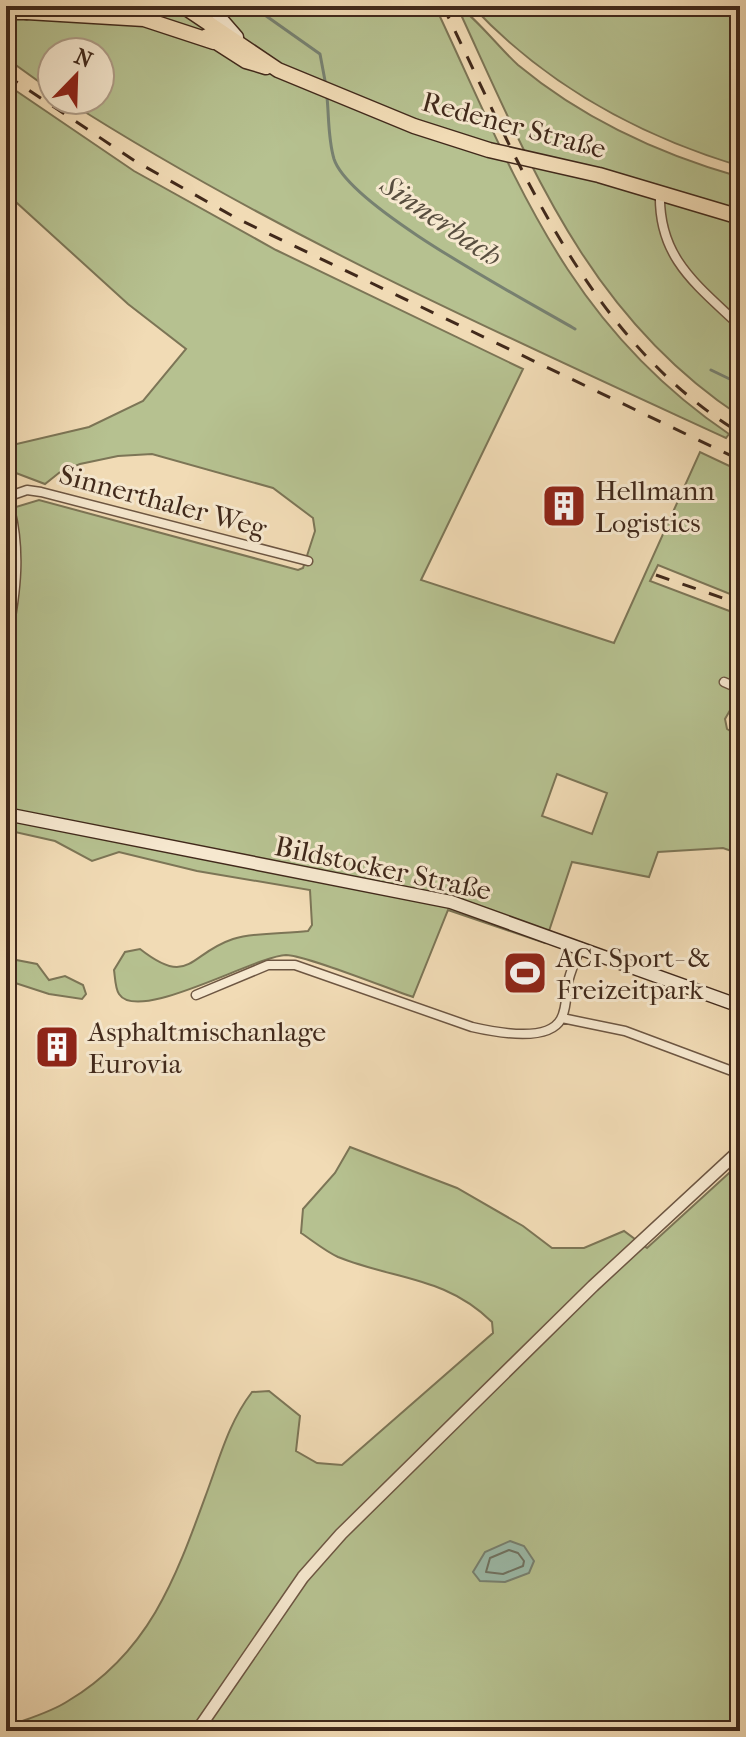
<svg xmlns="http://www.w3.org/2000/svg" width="746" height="1737" font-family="'IM FELL French Canon',serif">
  <rect width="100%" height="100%" fill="#f1dbb5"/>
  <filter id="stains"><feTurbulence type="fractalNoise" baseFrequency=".0025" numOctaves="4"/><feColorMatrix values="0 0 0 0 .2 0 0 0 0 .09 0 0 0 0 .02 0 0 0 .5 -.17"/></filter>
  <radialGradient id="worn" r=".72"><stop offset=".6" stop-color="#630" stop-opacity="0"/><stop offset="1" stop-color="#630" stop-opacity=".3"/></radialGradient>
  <path fill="#b6c190" stroke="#7c7556" stroke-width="2" fill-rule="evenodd" d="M 6,6 L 435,6 C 515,176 566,324 729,434 L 726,438 C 502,335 274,233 66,100 L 100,100 L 100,52 L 52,52 L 52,91 L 6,58 Z
    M 457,6 C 471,12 502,51 518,65 C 583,119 659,154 740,177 L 740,416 C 588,316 530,164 457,6 Z
    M 472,6 L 740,6 L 740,166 C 637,135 546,85 472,6 Z
    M 6,84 L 134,171 L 276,250 L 523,369 L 421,580 L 614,643 L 700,452 L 740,471 L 740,598 L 658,565 L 650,581 L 740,615 L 740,693 L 725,719 L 727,729 L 740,737 L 740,854 L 723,848 L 658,852 L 649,877 L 572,862 L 545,943 L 448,910 L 413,997 C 389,989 305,955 286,955 C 255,956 138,1024 119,994 C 115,988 115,976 114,970 L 125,952 L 140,949 C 190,988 188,954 233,939 C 256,932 285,934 308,931 L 312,925 L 310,890 L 197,871 L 119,852 L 92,861 L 55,841 L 6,830 L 6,510 L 39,500 L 298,570 L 303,568 L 315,531 L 313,518 L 273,488 L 152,454 L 118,456 L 80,464 L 60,472 L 45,484 L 8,470 L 8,446 L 89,427 L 143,401 L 186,349 L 128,304 L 6,193 ZM 557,774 L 607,793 L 592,834 L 542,816 Z
    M 6,958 L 37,964 L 49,980 L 65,976 L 83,985 L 86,994 L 82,999 L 49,994 L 6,980 Z
    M 350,1147 L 457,1188 L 523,1226 L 552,1248 L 584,1248 L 624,1231 L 647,1248 L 740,1163 L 740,1731 L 6,1731 L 6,1727 C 26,1719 50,1713 68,1701 C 150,1652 176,1577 207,1492 C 220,1457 229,1422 252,1392 L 269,1391 L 300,1416 L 296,1451 L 317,1463 L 342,1465 L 493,1333 L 492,1322 C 445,1276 395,1280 338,1257 C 325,1251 313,1241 301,1233 L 303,1209 L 335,1173 Z"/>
  <path fill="#9bbbaa" stroke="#778171" stroke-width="2" d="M 510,1541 L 524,1546 L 534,1561 L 529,1573 L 505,1582 L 480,1581 L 473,1572 L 485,1552 Z"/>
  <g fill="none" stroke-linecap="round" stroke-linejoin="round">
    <path stroke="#6e7262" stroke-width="2" d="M 509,1550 L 518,1553 L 524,1561 L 523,1566 L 503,1574 L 486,1572 L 490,1558 Z"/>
    <path stroke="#778171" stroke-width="3" d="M 252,6 L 320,54 L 326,86
      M 327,97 C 329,117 328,139 334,159 C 350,208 526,300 575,329
      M 711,370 L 740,384
      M 329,1731 L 395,1724 L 445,1731"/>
    <g stroke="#6d5642" stroke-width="11">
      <path id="minor" d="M 660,193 C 658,258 697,285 740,326
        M 7,497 L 27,490 L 41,492 L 308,561
        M 6,645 C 16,594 23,546 6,495
        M 724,682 L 740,689
        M 196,995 L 268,965 L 295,965 L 472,1027 C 494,1032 548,1043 561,1019 C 567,1008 566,994 568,982 C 571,970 576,958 581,947
        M 562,1018 L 625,1031 L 740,1074"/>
    </g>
    <g stroke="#6d5642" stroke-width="14">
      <path id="tertiary" d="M 197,1731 L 303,1577 L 341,1534 L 593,1286 L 740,1150"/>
    </g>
    <g stroke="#41291b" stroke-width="15">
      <path id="secondary" d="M 210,6 L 237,37
        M 6,814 L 451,902 L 740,1006"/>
    </g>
    <g stroke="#41291b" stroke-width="17">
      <path id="primary" d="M 183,6 L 278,70 L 414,126 L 489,150 L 599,175 L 740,217
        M 27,12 L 144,19 L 214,42
        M 207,36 L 246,61 L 266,67"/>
    </g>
    <g stroke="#41291b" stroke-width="17">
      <path id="trunk" d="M 6,12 L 27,12"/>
    </g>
    <use href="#minor" stroke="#f6e8cf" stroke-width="8"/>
    <use href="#tertiary" stroke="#f6e8cf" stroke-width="11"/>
    <use href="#secondary" stroke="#f6e8cf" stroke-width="12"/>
    <use href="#primary" stroke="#f1dbb5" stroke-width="14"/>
    <use href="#trunk" stroke="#f1dbb5" stroke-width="14"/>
    <path stroke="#41291b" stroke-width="3" stroke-dasharray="14 14" stroke-linecap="butt" d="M 443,6 C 519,162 585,338 740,433
      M 6,75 L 135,161 L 238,219 L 740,460
      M 656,575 L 740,604"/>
  </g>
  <defs>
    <g id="building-square" transform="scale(2.3)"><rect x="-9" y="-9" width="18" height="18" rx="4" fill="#8f2418" stroke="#f6e8cf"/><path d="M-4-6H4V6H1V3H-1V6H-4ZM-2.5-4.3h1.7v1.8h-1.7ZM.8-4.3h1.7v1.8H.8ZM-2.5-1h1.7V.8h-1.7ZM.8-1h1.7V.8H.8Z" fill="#fff"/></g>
    <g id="stadium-square" transform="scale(2.3)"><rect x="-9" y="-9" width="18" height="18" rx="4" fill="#8f2418" stroke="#f6e8cf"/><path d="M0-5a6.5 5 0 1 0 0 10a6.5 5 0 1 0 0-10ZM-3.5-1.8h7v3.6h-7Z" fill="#fff"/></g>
  </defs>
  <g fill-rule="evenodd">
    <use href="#building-square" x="564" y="506"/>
    <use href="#stadium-square" x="525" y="973"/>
    <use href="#building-square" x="57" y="1047"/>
  </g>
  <g text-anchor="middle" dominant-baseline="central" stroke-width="6" stroke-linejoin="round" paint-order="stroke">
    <g font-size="28" fill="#41291b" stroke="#f6e8cf">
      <text transform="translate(514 125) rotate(15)">Redener Straße</text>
      <text transform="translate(163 501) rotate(15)">Sinnerthaler Weg</text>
      <text transform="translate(383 868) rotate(12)">Bildstocker Straße</text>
    </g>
    <g font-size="28" fill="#41291b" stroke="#f6e8cf" text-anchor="start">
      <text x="595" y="490">Hellmann<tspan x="595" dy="32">Logistics</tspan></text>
      <text x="556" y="957">AC1 Sport- &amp;<tspan x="556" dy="32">Freizeitpark</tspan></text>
      <text x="88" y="1031">Asphaltmischanlage<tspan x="88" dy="32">Eurovia</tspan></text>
    </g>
    <g font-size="30" font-style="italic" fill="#584e3f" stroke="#f6e8cf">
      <text transform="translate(441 221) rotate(34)">Sinnerbach</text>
    </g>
  </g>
  <rect width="746" height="1737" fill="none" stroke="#f1dbb5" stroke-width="32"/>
  <rect x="8" y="8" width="730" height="1721" fill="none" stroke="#41291b" stroke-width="4"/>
  <rect x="16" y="16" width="714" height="1705" fill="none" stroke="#41291b" stroke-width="2"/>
  <g transform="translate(76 76) rotate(23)"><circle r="38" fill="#f6e8cf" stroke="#ae9c87" stroke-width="2"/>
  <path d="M0-6L14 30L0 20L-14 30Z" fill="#8f2418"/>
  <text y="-12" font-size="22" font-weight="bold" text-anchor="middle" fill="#41291b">N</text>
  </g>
  <rect width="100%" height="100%" filter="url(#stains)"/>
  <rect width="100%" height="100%" fill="url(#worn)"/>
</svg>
